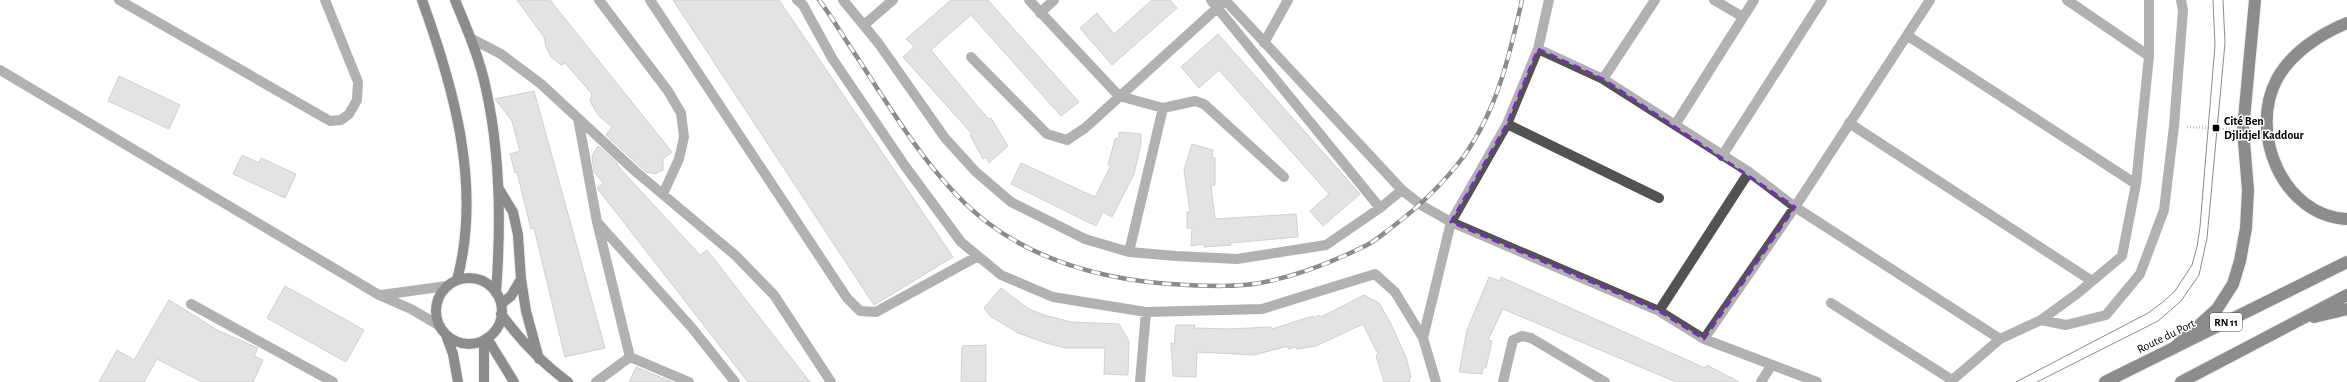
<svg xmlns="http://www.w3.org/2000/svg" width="2347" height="382" font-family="'Alegreya Sans',sans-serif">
  <rect width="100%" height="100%" fill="#fff"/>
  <path fill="#c2c2c2" stroke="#969696" d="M 517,0 L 550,0 L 672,152 L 663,159 L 663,170 L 655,174 L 646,172 L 606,135 L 612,127 L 599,116 L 592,105 L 590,100 L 592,94 L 565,63 L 561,65 L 551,57 L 546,47 L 544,37 Z
    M 673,0 L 779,0 L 953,257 L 874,305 Z
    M 951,0 L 988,0 L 1079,102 L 1061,116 L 971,15 L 931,50 L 978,107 L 989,119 L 991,118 L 1008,146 L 989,163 L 986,157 L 983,159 L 970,135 L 972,134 L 903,57 L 914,47 L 906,39 Z
    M 1152,0 L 1170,0 L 1177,8 L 1112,65 L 1080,28 L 1097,13 L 1114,34 Z
    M 1218,34 L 1360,194 L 1323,226 L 1310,211 L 1329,194 L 1219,70 L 1199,88 L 1181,67 Z
    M 119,76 L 180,105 L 169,129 L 108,101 Z
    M 534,91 L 605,348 L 565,357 L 534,228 L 531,229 L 517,172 L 515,173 L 510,154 L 520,151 L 512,121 L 495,99 Z
    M 1119,132 L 1141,134 L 1141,144 L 1134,174 L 1112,217 L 1103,212 L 1096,226 L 1011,184 L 1021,163 L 1095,197 L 1111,165 L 1108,165 L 1115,139 L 1119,138 Z
    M 1192,144 L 1213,150 L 1212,157 L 1215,158 L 1215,185 L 1211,185 L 1215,219 L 1296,214 L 1298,237 L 1230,243 L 1231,245 L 1204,247 L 1204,244 L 1191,246 L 1192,228 L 1187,228 L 1187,212 L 1190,212 L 1184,170 Z
    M 598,146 L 618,164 L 616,164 L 700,255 L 707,250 L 810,382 L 748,382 L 597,188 L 603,183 L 594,172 L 592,156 Z
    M 242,155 L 259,163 L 261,158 L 296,174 L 285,198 L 233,174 Z
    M 1489,277 L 1500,281 L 1501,277 L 1705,368 L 1707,365 L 1739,382 L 1676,382 L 1503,309 L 1488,340 L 1492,341 L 1486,368 L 1483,368 L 1482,374 L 1459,372 L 1467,330 Z
    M 285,286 L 364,330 L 346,362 L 267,318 Z
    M 1001,288 L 1029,309 L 1044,315 L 1071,322 L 1119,324 L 1129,341 L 1128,375 L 1104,374 L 1105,348 L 1066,348 L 1046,343 L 1018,333 L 990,316 L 984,308 Z
    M 1364,295 L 1379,303 L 1390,322 L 1406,357 L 1411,377 L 1409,378 L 1410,382 L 1384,382 L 1376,356 L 1378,354 L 1363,324 L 1316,346 L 1297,349 L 1296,347 L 1288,349 L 1288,346 L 1254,355 L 1197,352 L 1196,377 L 1173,376 L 1171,343 L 1174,344 L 1176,325 L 1195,325 L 1194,328 L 1229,329 L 1271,327 L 1272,329 L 1313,316 L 1314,318 L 1319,315 L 1321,317 Z
    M 169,300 L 219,331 L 258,348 L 254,356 L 263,360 L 253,382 L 202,382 L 157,359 L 144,382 L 99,382 L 117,350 L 134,360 Z
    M 986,345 L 986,382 L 961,382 L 962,346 Z
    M 636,367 L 672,382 L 629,382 Z"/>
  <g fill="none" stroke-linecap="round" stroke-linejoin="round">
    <g stroke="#dbdbdb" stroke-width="12">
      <path id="major" d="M 422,0 C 454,88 482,187 457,280
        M 455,0 C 467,29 480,59 486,89 C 501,156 501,226 496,293
        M 499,189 L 513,212 L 518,235 L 521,279 L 526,311 L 539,359
        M436 311a33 33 0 1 1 66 0a33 33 0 1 1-66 0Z
        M 501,304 L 511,296 L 521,279
        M 501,314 C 521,341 542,363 568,382
        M 446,335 L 453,354 L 458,382
        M 487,338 L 514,382
        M 484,340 L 484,382"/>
    </g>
    <g stroke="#dbdbdb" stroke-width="14">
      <path id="highway" d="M 2347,23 C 2320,34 2291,53 2277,79 C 2248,133 2283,216 2347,219
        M 2314,317 L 2347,309
        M 2174,348 L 2217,309 L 2233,284 L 2240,261 L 2246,228 L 2248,190 L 2243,130 L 2255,0
        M 2105,382 L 2347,262
        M 2181,382 L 2347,295"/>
    </g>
    <path stroke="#747474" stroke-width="2.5" stroke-dasharray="1 2" stroke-linecap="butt" d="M 2187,127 L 2230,129"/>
    <path stroke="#525252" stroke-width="10" d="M 119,0 L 330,121 L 341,120 L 349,114 L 357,100 L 358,82 L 325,0
      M 599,0 L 668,91 L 681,113 L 684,137 L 679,159 L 663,194
      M 650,0 L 847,298 L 860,311 L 876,312 L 978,256
      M 797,0 L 803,5 L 832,58 L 905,166 L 961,242 L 1001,275 L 1053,297 L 1146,312 L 1262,309 L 1375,274 L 1395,292 L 1423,338
      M 843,0 L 879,44 L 945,138 L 976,172 L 1011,202 L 1085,239 L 1129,252 L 1176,256 L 1237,259 L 1326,245 L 1380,208 L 1402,190
      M 1029,0 L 1119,96 L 1163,108 L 1195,101 L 1204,104 L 1284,177
      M 1211,0 L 1380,208
      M 1225,0 L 1402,190 L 1421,205 L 1451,222 L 1659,311 L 1704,339 L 1817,382
      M 1714,0 L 1743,17
      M 2067,0 L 2149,56
      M 1040,13 L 1054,0
      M 864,25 L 893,0
      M 1908,36 L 2136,184
      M 472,39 L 501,54 L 541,84 L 635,171 L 735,255 L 774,295 L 831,382
      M 1264,43 L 1288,0
      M 1538,49 L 1603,79 L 1749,172 L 1795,207 L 2000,339
      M 971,57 L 1047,134 L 1067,140 L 1085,128 L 1226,0
      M 0,70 L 379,295 L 411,309 L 440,326
      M 1603,79 L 1655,0
      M 578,118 L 597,222 L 630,357
      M 1849,123 L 2092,281
      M 1507,124 L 1659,198
      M 1675,125 L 1754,0
      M 1722,156 L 1822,0
      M 598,223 L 692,328 L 735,382
      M 1129,252 L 1163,108
      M 381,295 L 447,286
      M 1831,303 L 1952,380
      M 191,304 L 333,382
      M 1659,311 L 1749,172
      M 2041,320 L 2066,325 L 2106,315 L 2140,274 L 2164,210 L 2174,126 L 2183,10 L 2181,0
      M 1704,339 L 1795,207 L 1930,0
      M 630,357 L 689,382
      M 596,382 L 630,357
      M 1140,382 L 1146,312
      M 1436,382 L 1423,338 L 1451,222 L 1507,124 L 1538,49 L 1549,0
      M 1503,382 L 1513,340 L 1522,336 L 1531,338 L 1605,382
      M 1761,382 L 1771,366
      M 1950,382 L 2000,339 L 2041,320 L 2078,293 L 2122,256 L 2136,184 L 2149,56 L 2149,0"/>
    <use href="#major" stroke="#000" stroke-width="10"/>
    <use href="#highway" stroke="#000" stroke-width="12"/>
    <path stroke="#000" stroke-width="1" d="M 2016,382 L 2148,313 L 2163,302 L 2175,291 L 2192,265 L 2197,247 L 2200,227 L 2215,45 L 2213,0
      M 2037,382 L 2158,321 L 2181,301 L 2199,275 L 2207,238 L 2225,43 L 2223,0"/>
    <g stroke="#000" stroke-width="4.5">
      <path id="rail" d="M 819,0 C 830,14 839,30 849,45 C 890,106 929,178 988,223 C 1045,266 1116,282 1187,285 C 1211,286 1236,287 1260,283 C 1298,276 1333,262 1367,245 C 1375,241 1383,234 1391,228 C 1419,207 1443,184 1464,156 C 1497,110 1510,54 1522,0"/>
    </g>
    <use href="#rail" stroke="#fff" stroke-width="3" stroke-dasharray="9" stroke-linecap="butt"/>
  </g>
  <path d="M0 0H2347V382H0ZM 1538,49 L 1603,79 L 1795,207 L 1704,339 L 1659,311 L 1451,222 L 1507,124 Z" fill="#fff" fill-opacity=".55" fill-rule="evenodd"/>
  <path fill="none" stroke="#7b2cbf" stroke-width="3" stroke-dasharray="8 5" stroke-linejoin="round" d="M 1538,49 L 1603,79 L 1795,207 L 1704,339 L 1659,311 L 1451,222 L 1507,124 Z"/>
  <rect fill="#000" stroke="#fff" stroke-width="1.5" x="2212" y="124" width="8" height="8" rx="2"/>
  <g text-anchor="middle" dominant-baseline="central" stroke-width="3" stroke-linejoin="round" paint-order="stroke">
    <rect fill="#fff" stroke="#4c4c4c" stroke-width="1" x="2210" y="313" width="32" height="18" rx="3"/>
    <g font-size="11" font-weight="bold" fill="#000">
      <text x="2226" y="322">RN 11</text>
    </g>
    <g font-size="12" font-weight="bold" fill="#000" stroke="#fff" text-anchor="start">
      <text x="2224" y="121">Cité Ben<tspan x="2224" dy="14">Djlidjel Kaddour</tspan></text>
    </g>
    <g font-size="12" fill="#000" stroke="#fff">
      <text transform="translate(2166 336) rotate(-26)">Route du Port</text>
    </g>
  </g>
</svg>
